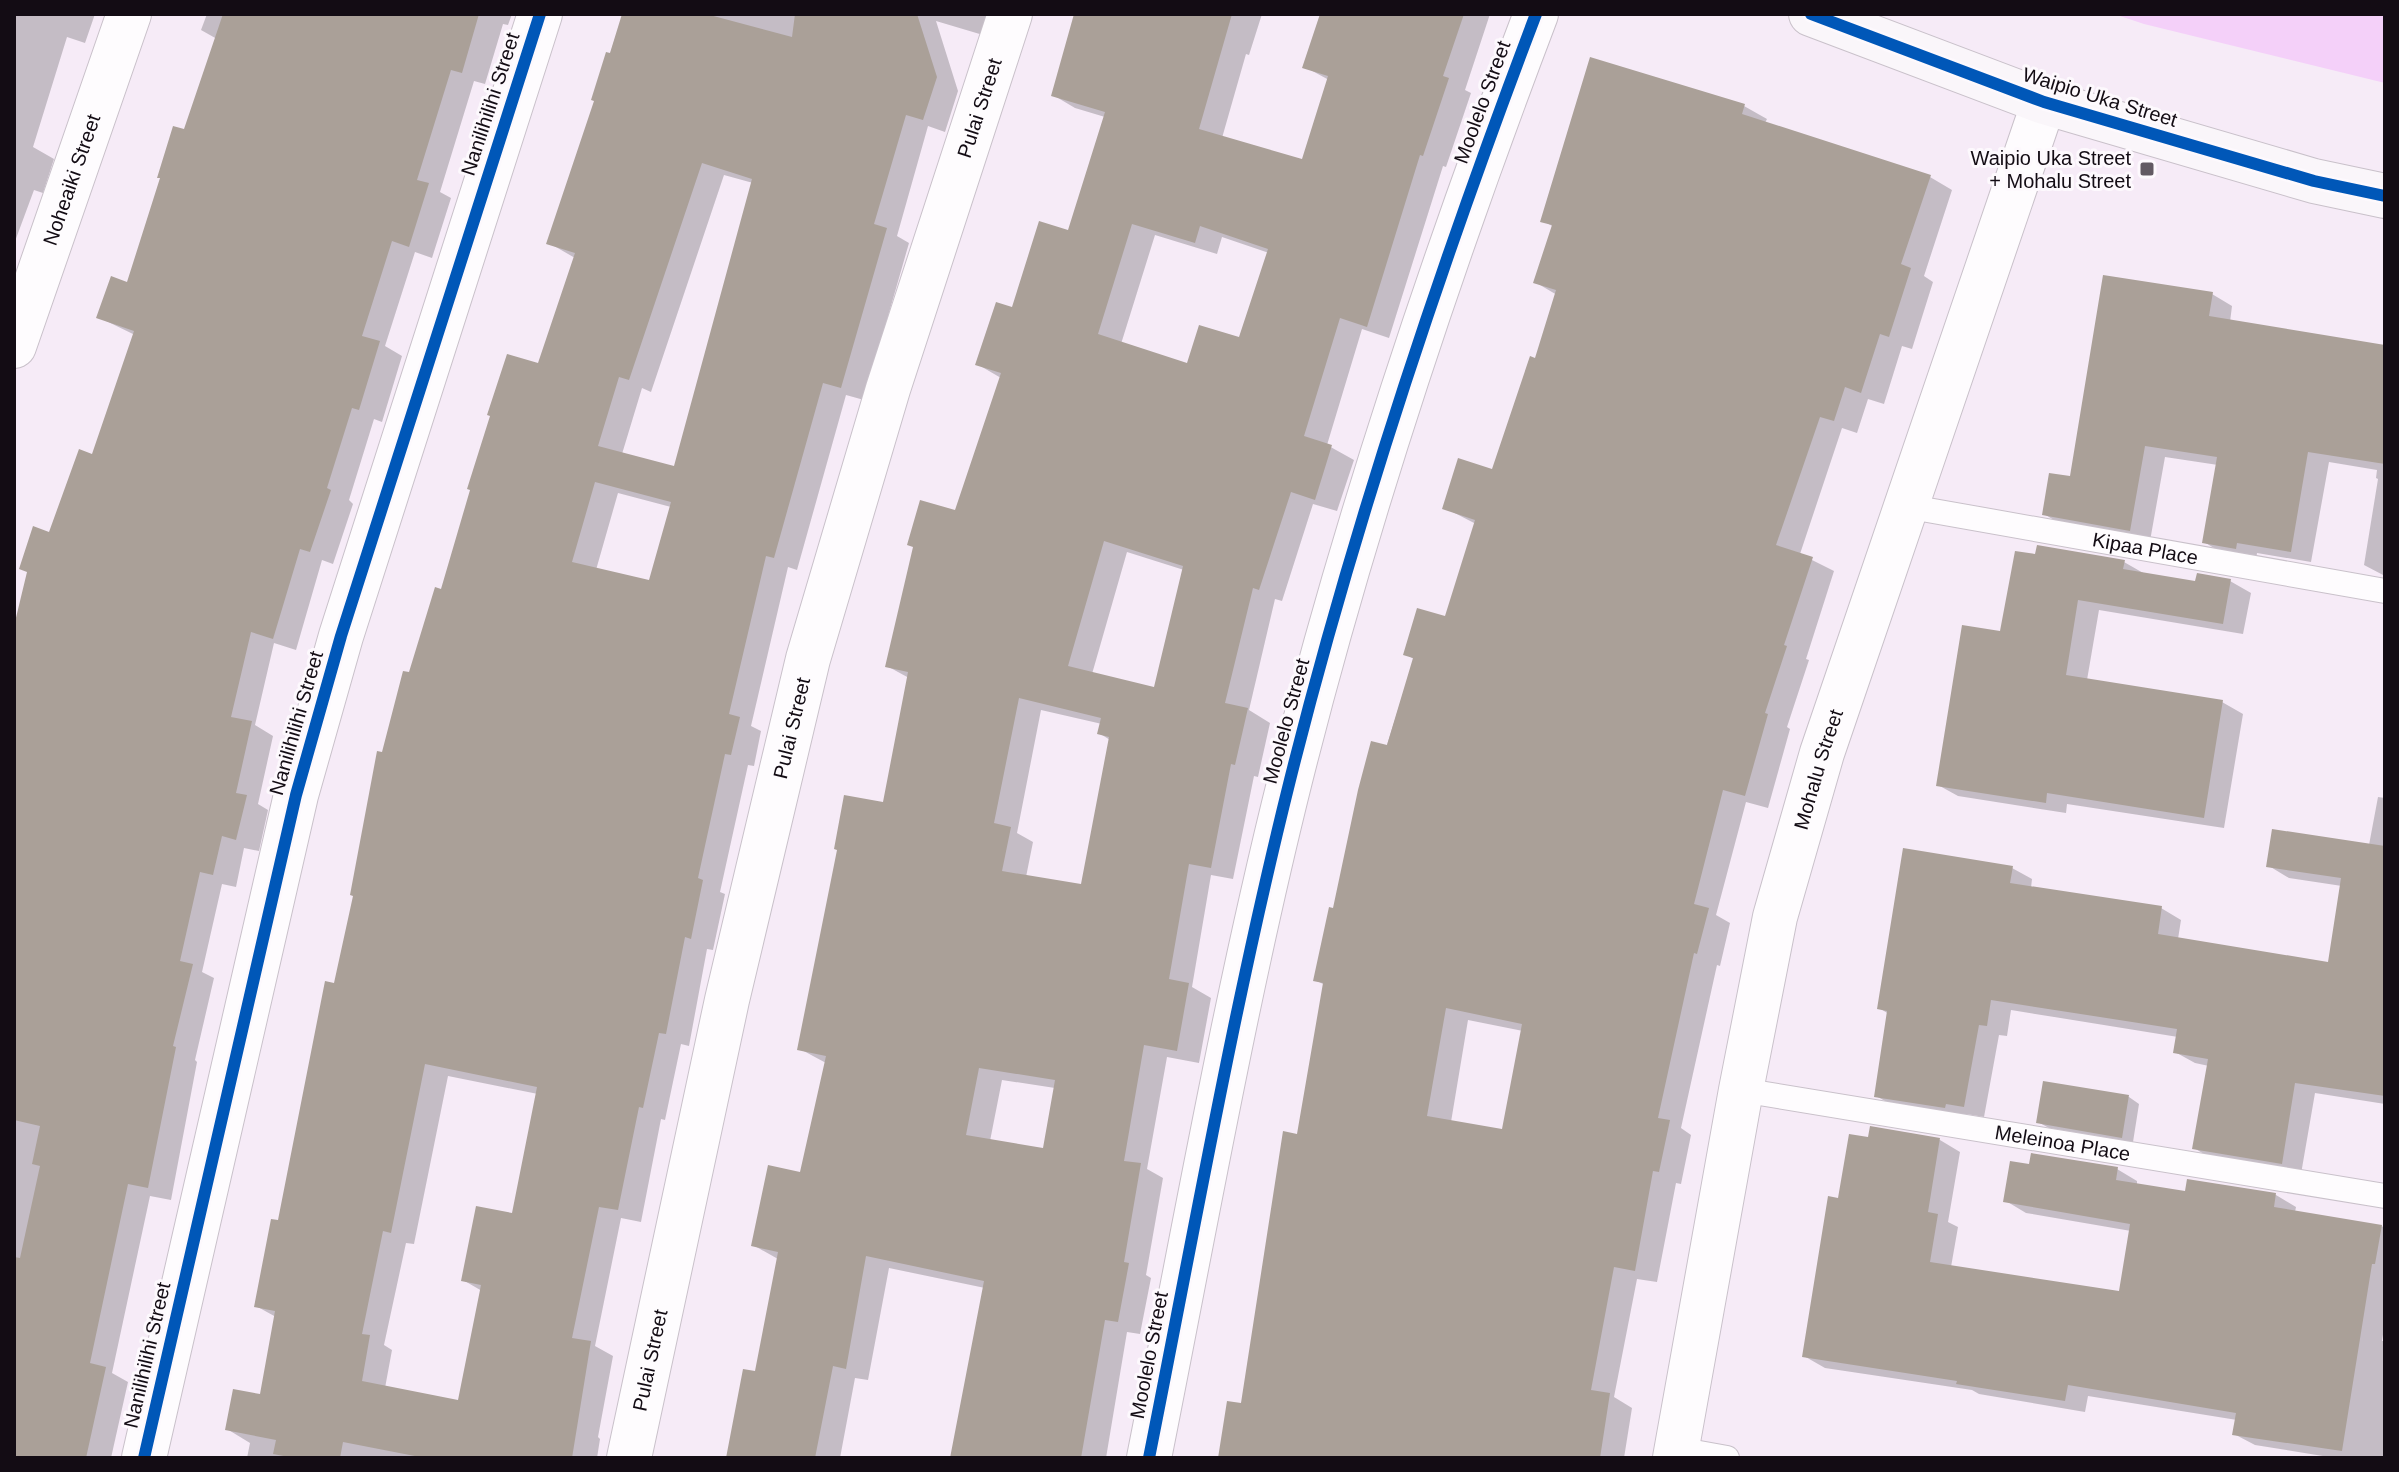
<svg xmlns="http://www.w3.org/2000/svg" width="2399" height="1472" font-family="Helvetica,sans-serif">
  <rect width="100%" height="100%" fill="#f6ebf7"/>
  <path fill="#f4d0f9" d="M 2114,14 L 2385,14 L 2385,83 L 2144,24 Z"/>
  <path fill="#0003" fill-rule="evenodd" d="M 14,14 L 95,14 L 85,43 L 67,37 L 33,147 L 54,159 L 43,193 L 34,190 L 14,244 Z
    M 207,14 L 512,14 L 508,25 L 503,24 L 485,84 L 474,81 L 440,192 L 451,198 L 432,258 L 415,252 L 385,346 L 402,356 L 382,422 L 374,419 L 349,500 L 353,504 L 333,564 L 322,560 L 296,650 L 274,643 L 255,725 L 273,736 L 258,804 L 268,810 L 259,851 L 244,848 L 236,887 L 222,884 L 202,972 L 214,978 L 195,1060 L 197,1062 L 171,1200 L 150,1196 L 112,1373 L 128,1382 L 111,1458 L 14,1458 L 14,634 L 50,534 L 93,456 L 135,335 L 98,317 L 128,284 L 185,132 L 217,39 L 201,30 Z
    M 623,14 L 989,14 L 983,35 L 936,21 L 958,91 L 945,132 L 928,126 L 897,236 L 909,243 L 864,400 L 846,395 L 797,570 L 788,567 L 751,726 L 761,731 L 754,766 L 748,765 L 720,892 L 725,894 L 713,950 L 707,949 L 689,1046 L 681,1044 L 665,1120 L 661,1119 L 641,1222 L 621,1218 L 595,1346 L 613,1356 L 598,1437 L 600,1439 L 597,1458 L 247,1458 L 250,1443 L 227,1429 L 261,1396 L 276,1317 L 256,1306 L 279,1223 L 336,985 L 383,754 L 442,592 L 539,366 L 575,258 L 549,243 ZM 724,175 L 753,183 L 675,468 L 622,454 L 642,388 L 651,392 ZM 618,493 L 671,507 L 651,582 L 596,570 ZM 448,1076 L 538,1094 L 513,1215 L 463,1280 L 482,1291 L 460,1402 L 385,1388 L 392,1350 L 384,1345 L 406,1243 L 414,1244 Z
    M 1080,14 L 1262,14 L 1249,55 L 1246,54 L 1222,138 L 1303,162 L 1329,80 L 1305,67 L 1322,14 L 1490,14 L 1465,90 L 1471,93 L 1446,167 L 1443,166 L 1389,338 L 1362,329 L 1327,445 L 1354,460 L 1337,511 L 1313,504 L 1282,601 L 1275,599 L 1249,710 L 1270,723 L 1258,777 L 1254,776 L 1233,879 L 1211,875 L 1192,987 L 1211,998 L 1199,1063 L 1167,1057 L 1147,1169 L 1163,1178 L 1146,1275 L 1151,1278 L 1140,1334 L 1127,1332 L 1106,1458 L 947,1458 L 952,1457 L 985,1288 L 889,1268 L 868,1380 L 855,1378 L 840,1458 L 728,1458 L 756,1374 L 778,1259 L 753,1245 L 802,1174 L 826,1063 L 800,1049 L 885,805 L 909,678 L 887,666 L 957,513 L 1001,378 L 977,364 L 1069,233 L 1105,117 L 1075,108 L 1053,95 ZM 1155,235 L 1217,254 L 1222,237 L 1269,253 L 1240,339 L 1188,366 L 1121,344 ZM 1127,552 L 1184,570 L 1156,689 L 1092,674 ZM 1041,710 L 1102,724 L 1099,733 L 1110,740 L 1083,886 L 1026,877 L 1033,842 L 1017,833 ZM 1002,1080 L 1055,1088 L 1044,1150 L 990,1141 Z
    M 1744,106 L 1767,119 L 1765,123 L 1930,177 L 1952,190 L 1924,276 L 1933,282 L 1912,349 L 1902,346 L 1884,404 L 1868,399 L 1857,433 L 1842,428 L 1800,554 L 1834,571 L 1806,659 L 1809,660 L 1787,727 L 1790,729 L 1768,808 L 1746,802 L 1716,915 L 1730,923 L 1720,966 L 1717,965 L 1681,1128 L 1691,1135 L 1681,1184 L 1676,1183 L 1657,1282 L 1637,1279 L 1614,1397 L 1632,1408 L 1624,1458 L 1220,1458 L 1243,1406 L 1299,1136 L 1325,985 L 1315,980 L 1335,910 L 1414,659 L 1405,654 L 1446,619 L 1476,524 L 1445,508 L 1493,472 L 1536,361 L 1557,295 L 1535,282 L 1554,227 L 1543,221 ZM 1468,1020 L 1523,1031 L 1504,1131 L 1451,1122 Z
    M 2212,294 L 2232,306 L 2230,322 L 2385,361 L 2385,576 L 2364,565 L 2378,479 L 2376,478 L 2377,470 L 2329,462 L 2311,562 L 2257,553 L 2256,560 L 2224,554 L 2204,542 L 2218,465 L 2165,457 L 2150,541 L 2064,526 L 2044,514 Z
    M 2124,562 L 2145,574 L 2197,583 L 2230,581 L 2251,593 L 2243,634 L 2099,610 L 2087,680 L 2222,702 L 2243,714 L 2224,828 L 2067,804 L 2066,813 L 1958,796 L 1938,785 L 2002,634 Z
    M 2378,797 L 2385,798 L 2385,1104 L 2315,1093 L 2301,1174 L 2214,1160 L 2194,1148 L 2209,1066 L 2195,1063 L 2175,1052 L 2178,1037 L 2011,1010 L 2007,1036 L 1999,1035 L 1984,1117 L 1966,1114 L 1965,1119 L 1896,1107 L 1876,1096 L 1889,1014 L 1879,1008 L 2012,868 L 2032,879 L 2031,888 L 2161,908 L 2181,920 L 2178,939 L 2329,964 L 2342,886 L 2289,878 L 2269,866 L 2369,845 Z
    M 2044,1083 L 2129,1097 L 2139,1104 L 2133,1142 L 2049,1128 L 2038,1122 Z
    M 1870,1139 L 1940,1140 L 1960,1152 L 1948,1222 L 1958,1227 L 1951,1267 L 2121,1294 L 2131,1231 L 2026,1213 L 2006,1201 L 2117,1169 L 2137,1181 L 2137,1185 L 2186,1194 L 2188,1181 L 2276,1195 L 2296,1207 L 2295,1212 L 2385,1227 L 2385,1322 L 2382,1341 L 2385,1341 L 2385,1458 L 2335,1458 L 2255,1445 L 2234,1434 L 2237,1420 L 2088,1396 L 2085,1412 L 1979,1394 L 1972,1390 L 1825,1368 L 1804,1356 L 1840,1200 Z"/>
  <path fill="#aaa098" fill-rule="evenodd" d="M 223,14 L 479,14 L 462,73 L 451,70 L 417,180 L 429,183 L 409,247 L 392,241 L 362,336 L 380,341 L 359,410 L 352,408 L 327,488 L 331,490 L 310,552 L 300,549 L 273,639 L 251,632 L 231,717 L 252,721 L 236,793 L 247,795 L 236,840 L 222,836 L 213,875 L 200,872 L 180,961 L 193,964 L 173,1046 L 176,1047 L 148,1188 L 128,1184 L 90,1363 L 106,1367 L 86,1458 L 14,1458 L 14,1257 L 20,1258 L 40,1166 L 32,1164 L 40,1126 L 14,1120 L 14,626 L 27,572 L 19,569 L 33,526 L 49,532 L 79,449 L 92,454 L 134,331 L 96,318 L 111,276 L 127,282 L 160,178 L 157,178 L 173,126 L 184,129 Z
    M 622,14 L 706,14 L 792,37 L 795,14 L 917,14 L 937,77 L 923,120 L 906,115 L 874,224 L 887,228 L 841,388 L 823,383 L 774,558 L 766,556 L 729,714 L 740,717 L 731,755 L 725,754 L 698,878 L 703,880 L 691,939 L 685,937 L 666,1034 L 659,1033 L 643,1108 L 639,1107 L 618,1210 L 599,1207 L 572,1338 L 591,1341 L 572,1458 L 425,1458 L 343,1442 L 340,1458 L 294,1458 L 273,1454 L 276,1440 L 225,1430 L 233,1389 L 260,1394 L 275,1311 L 254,1307 L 271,1219 L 278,1220 L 325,981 L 334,983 L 353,896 L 350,895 L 377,751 L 382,752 L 403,671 L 409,672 L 435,587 L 441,589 L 470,490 L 467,489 L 490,416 L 487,415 L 507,354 L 538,363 L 575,253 L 546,244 L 594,101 L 591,100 L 606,52 L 610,53 ZM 702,163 L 752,179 L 674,466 L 598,446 L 619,377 L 629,380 ZM 595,482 L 671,502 L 649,580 L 572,562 ZM 425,1064 L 537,1087 L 512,1213 L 476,1206 L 461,1281 L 481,1285 L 458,1400 L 362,1381 L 370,1335 L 362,1334 L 383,1231 L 391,1233 Z
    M 1074,14 L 1232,14 L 1199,129 L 1302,159 L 1328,76 L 1302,68 L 1320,14 L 1464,14 L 1443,76 L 1449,78 L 1423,156 L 1420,155 L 1367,327 L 1340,318 L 1304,436 L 1332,445 L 1315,500 L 1291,492 L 1259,590 L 1253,588 L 1225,703 L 1248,708 L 1235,765 L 1231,764 L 1211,868 L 1189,864 L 1169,979 L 1189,983 L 1177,1051 L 1144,1045 L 1124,1161 L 1141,1163 L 1124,1262 L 1129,1263 L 1118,1322 L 1105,1320 L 1081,1458 L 950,1458 L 984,1281 L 866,1256 L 846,1369 L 833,1366 L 815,1458 L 726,1458 L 743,1369 L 755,1371 L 778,1252 L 751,1246 L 768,1165 L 800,1172 L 826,1056 L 797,1050 L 837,850 L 834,849 L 844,795 L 883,802 L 908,672 L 885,667 L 913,547 L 907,545 L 920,500 L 955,510 L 1001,373 L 975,365 L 996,302 L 1012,307 L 1039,221 L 1068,230 L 1105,112 L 1051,96 ZM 1132,224 L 1195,243 L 1200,226 L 1268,249 L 1239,337 L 1199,325 L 1187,363 L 1098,334 ZM 1104,541 L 1183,566 L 1154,687 L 1068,666 ZM 1019,698 L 1101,718 L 1097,734 L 1109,737 L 1081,884 L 1002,871 L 1011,827 L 994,823 ZM 979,1068 L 1055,1080 L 1043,1148 L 966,1135 Z
    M 1590,57 L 1745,104 L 1742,114 L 1931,175 L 1901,264 L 1911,268 L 1889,337 L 1880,334 L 1861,393 L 1845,387 L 1834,421 L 1820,417 L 1776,545 L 1813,557 L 1784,645 L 1787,646 L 1765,713 L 1768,714 L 1745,796 L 1723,790 L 1694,904 L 1709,908 L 1697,954 L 1694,953 L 1658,1118 L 1670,1120 L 1659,1172 L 1653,1171 L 1635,1271 L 1614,1267 L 1591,1390 L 1610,1393 L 1600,1458 L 1218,1458 L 1227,1401 L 1241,1403 L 1283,1131 L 1297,1134 L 1323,983 L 1313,981 L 1329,907 L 1333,908 L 1358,790 L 1371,741 L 1387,745 L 1413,658 L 1403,655 L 1417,608 L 1445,616 L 1475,520 L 1442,509 L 1458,458 L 1492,469 L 1530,356 L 1535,358 L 1556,290 L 1533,283 L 1552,225 L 1540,222 ZM 1446,1008 L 1522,1024 L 1502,1129 L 1427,1116 Z
    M 2103,275 L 2213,292 L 2209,316 L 2385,345 L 2385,464 L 2308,452 L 2291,552 L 2237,543 L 2236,549 L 2202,543 L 2217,457 L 2145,446 L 2130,531 L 2042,515 L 2049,473 L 2070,476 Z
    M 2037,545 L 2125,560 L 2123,569 L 2195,581 L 2197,573 L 2231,579 L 2223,624 L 2078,600 L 2066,675 L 2223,700 L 2204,818 L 2047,793 L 2046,803 L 1936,786 L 1962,625 L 2000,631 L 2015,551 L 2035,554 Z
    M 2272,829 L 2385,846 L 2385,1096 L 2295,1083 L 2282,1164 L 2192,1149 L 2208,1059 L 2173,1053 L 2177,1029 L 1991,1000 L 1987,1026 L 1979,1025 L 1964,1107 L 1946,1104 L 1945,1108 L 1874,1097 L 1887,1011 L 1877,1009 L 1903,848 L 2013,866 L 2010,883 L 2162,906 L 2158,934 L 2328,962 L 2341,878 L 2266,867 Z
    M 2043,1081 L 2129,1095 L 2122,1138 L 2036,1123 Z
    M 1870,1126 L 1940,1138 L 1928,1212 L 1938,1214 L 1930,1262 L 2119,1291 L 2130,1224 L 2003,1202 L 2010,1161 L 2029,1164 L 2031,1153 L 2118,1167 L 2116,1180 L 2185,1191 L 2187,1179 L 2276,1193 L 2274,1207 L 2382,1225 L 2375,1264 L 2372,1264 L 2342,1451 L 2232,1435 L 2236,1413 L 2068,1385 L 2065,1401 L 1956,1384 L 1957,1381 L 1802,1357 L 1828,1196 L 1838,1198 L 1849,1134 L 1868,1137 Z"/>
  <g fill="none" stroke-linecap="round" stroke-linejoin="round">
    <g stroke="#c9c1ca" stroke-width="26">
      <g id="lane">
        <path id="s1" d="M 1905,506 L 2385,591"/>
        <path id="s2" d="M 1741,1090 L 2385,1196"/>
        <path d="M 1677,1449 L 1727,1458"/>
      </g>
    </g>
    <g stroke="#c9c1ca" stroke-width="46">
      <g id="street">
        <path id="s3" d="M 14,346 L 129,14"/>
        <path d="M 144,1458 L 296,795 L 341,636 L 540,14"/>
        <path id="s4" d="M 629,1458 L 727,1000 L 808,659 L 888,389 L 1010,14"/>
        <path d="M 1149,1458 C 1194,1232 1234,1004 1290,780 C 1355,520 1441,264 1536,14"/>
        <path id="s5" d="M 1675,1458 L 1741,1090 L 1775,917 L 1822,753 L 2044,102"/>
      </g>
    </g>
    <g stroke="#c9c1ca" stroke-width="46">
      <path id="secondary" d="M 1811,14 L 2044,102 L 2314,181 L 2385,196"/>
    </g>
    <use href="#lane" stroke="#fefcfe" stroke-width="24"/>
    <use href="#street" stroke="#fefcfe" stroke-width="44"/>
    <use href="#secondary" stroke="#faf6fa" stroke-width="44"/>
    <g stroke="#fdf9fd" stroke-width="17">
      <path id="cycleway" d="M 1811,14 L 2044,102 L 2314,181 L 2385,196
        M 144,1458 L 296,795 L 341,636 L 540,14
        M 1149,1458 C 1194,1232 1234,1004 1290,780 C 1355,520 1441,264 1536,14"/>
    </g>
    <use href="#cycleway" stroke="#0057b8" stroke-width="12"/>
  </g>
  <rect fill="#625a63" stroke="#fdf9fd" stroke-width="3" x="2139" y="161" width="16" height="16" rx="4"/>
  <g text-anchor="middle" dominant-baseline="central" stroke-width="6" stroke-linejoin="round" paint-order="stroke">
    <g font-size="20" fill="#130c14" stroke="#fdf9fd">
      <text transform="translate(2100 97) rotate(17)">Waipio Uka Street</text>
      <text transform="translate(1482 102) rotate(-70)">Moolelo Street</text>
      <text transform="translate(490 104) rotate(-72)">Nanilihilihi Street</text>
      <text stroke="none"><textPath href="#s4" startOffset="1396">Pulai Street</textPath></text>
      <text stroke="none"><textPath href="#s3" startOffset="176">Noheaiki Street</textPath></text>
      <text stroke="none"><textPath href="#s1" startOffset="244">Kipaa Place</textPath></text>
      <text transform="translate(1286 721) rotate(-75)">Moolelo Street</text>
      <text transform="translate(296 723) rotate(-74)">Nanilihilihi Street</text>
      <text stroke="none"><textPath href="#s4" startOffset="748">Pulai Street</textPath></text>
      <text stroke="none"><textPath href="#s5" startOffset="704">Mohalu Street</textPath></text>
      <text stroke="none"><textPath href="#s2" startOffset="326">Meleinoa Place</textPath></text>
      <text transform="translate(147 1355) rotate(-77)">Nanilihilihi Street</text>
      <text transform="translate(1149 1355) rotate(-79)">Moolelo Street</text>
      <text stroke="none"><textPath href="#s4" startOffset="100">Pulai Street</textPath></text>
    </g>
    <g font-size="20" fill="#130c14" stroke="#fdf9fd" text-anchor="end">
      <text x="2131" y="158">Waipio Uka Street<tspan x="2131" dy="23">+ Mohalu Street</tspan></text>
    </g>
  </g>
  <rect width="2399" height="1472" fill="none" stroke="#130c14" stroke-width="32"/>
</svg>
